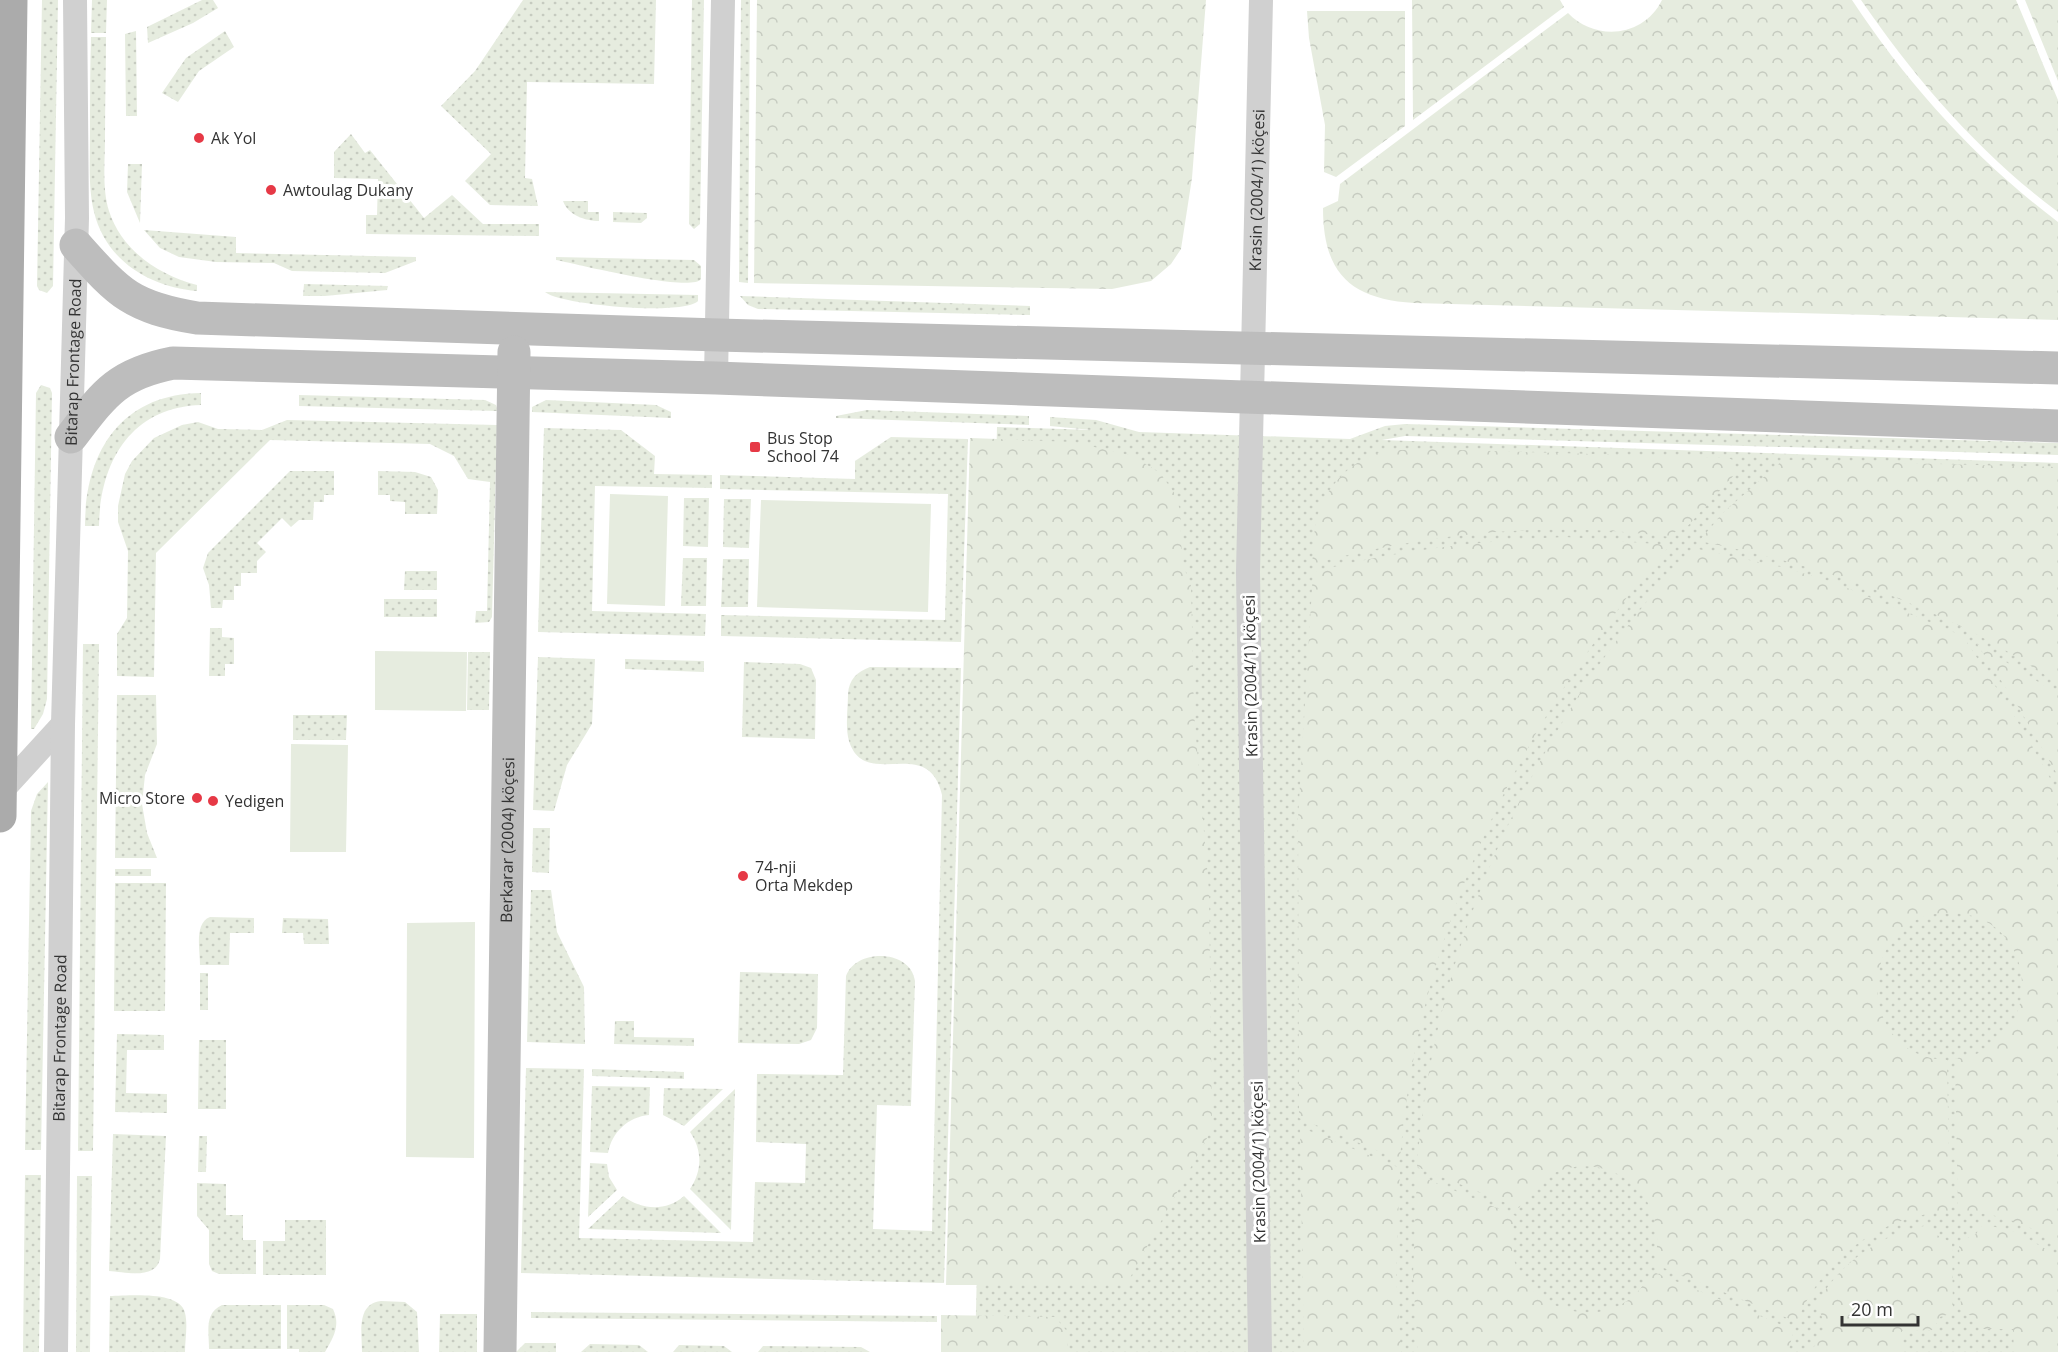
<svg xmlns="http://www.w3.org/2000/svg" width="2058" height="1352" font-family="'Open Sans',sans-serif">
  <defs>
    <pattern id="grass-dots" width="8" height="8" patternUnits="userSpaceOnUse" patternTransform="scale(1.5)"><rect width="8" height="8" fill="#e6ecdf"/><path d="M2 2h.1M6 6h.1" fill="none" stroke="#c6cbc0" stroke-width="1.8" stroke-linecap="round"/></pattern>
    <pattern id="forest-crowns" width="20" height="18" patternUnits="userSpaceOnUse" patternTransform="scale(1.5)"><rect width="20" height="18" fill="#e6ecdf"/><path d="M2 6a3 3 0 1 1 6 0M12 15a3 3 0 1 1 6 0" fill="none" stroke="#c6cbc0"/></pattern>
  </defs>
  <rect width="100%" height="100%" fill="#fff"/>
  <path fill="url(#grass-dots)" d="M 42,0 L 58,0 L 53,286 L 47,293 L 39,290 L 37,286 Z
    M 92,0 L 107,0 L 106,33 L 91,33 Z
    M 202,0 L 213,0 L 218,8 L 193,23 L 148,43 L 147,27 Z
    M 523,0 L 656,0 L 654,84 L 527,82 L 525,178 L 532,179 L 538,206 L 490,205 L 465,181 L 491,154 L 441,106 L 475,71 Z
    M 692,0 L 704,0 L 700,224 L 694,229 L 689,224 Z
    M 741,0 L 750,0 L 748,283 L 739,282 Z
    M 136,31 L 137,116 L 126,116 L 125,34 Z
    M 225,31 L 234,47 L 199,71 L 178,102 L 162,93 L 186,58 Z
    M 91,37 L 106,37 C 106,71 105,104 105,138 C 105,162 102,189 109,211 C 122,251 159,275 197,285 L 197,291 C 150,287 106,261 94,212 C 88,187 90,160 90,134 C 90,102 90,69 91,37 Z
    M 351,134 L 365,153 L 370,150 L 424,218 L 452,195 L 483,224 L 539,224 L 539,236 L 366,234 L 366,215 L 377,215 L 378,179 L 334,178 L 334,152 Z
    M 128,164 L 142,164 L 140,223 L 127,192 Z
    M 563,201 L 588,201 L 588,212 L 599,212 L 599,221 C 585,221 568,215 563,201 Z
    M 613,212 L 647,213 L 647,218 L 641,223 L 613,222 Z
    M 144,230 L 236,237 L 236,253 L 416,257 L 416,261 L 385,273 L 292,271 L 274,263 L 216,262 L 179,257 L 160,248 Z
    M 556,257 L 694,260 L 701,266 L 701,279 C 691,293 577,264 556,260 Z
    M 304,284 L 388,286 L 387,290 L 325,296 L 303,296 Z
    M 545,292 L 698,295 L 698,301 C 684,316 560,305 545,292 Z
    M 740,296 L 1030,306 L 1030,315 L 758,309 L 748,305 Z
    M 41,385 L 50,388 L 52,393 L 47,699 L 43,714 L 34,729 L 31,729 L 36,393 Z
    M 201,393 L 201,405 C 131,407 100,462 99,526 L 85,526 C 85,452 121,394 201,393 Z
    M 299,395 L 485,400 L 496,405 L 498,411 L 299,406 Z
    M 546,400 L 656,405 L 671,412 L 671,418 L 532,412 L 532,407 Z
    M 867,410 L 1029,416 L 1029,425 L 836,418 L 836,416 Z
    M 1050,417 L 1096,420 L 1139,432 L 1350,439 L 1385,426 L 1405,424 L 2058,443 L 2058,455 L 1405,436 L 1382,440 L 2058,463 L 2058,1352 L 975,1352 L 997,427 L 1092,430 L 1050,426 Z
    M 287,420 L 497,425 L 492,617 L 489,622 L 475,623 L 476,611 L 487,611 L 490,482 L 468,479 L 454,456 L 430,444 L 270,440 L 156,553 L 154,677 L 117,676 L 117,634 L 127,618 L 128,551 L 118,522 L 118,506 L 125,474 L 132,461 L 154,438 L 182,425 L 198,422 L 218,429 L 262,430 Z
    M 544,428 L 621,430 L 655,456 L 654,474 L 712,475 L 712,488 L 595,486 L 592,611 L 706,614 L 705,636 L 538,632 Z
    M 891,437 L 968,439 L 961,642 L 721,636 L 721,615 L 945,620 L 948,494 L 720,489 L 720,475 L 855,479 L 855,461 Z
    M 290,471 L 334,471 L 334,495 L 324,495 L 324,502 L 314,502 L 313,520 L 299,520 L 291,527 L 282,518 L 257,543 L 266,552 L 257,561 L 257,573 L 241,573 L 241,586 L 234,586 L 234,600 L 223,600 L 222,608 L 211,608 L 209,585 L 203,568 L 208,553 Z
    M 378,471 L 415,472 L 431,477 L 438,490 L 437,514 L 405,514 L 405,502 L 390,501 L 390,495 L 378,495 Z
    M 684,498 L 709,498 L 708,547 L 683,546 Z
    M 724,499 L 751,499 L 749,548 L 723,547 Z
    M 683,558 L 707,558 L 706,606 L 681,606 Z
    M 723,559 L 749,559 L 748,607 L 721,607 Z
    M 405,571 L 437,571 L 437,590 L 404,590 Z
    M 384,599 L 437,599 L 437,617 L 384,617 Z
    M 210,628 L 222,628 L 222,637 L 234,638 L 234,664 L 225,664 L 225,676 L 209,676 Z
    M 83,644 L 99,644 L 93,1151 L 78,1151 Z
    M 468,652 L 490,652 L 489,710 L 467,710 Z
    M 538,657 L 595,659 L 592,724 L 567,765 L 554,811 L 533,810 Z
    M 625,659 L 704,661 L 704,672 L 625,669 Z
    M 744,662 L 800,664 L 811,668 L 816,680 L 815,739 L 742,737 Z
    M 870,667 L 961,668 L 944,1283 L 521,1273 L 526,1068 L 584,1069 L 579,1238 L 753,1242 L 755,1182 L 805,1183 L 806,1144 L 756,1142 L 757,1074 L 843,1075 L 846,976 C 856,948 911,949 915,981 L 911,1106 L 877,1105 L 873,1229 L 932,1231 L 942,795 C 928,733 865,792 849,741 C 845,727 848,708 848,694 C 849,679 857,672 870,667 Z
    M 117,695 L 156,695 L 157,744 L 145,775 L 142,804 L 147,833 L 157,858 L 115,858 Z
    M 293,715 L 347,715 L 346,740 L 293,740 Z
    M 48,782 L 41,1150 L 25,1150 L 31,811 L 37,794 Z
    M 533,828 L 550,828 L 549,873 L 532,872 Z
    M 115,869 L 151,869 L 151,876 L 115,876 Z
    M 115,883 L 166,883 L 165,1011 L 114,1011 Z
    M 531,890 L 551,890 L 557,932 L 584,987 L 585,1044 L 527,1042 Z
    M 210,917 L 254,918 L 254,933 L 230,933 L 229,965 L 200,965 C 200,950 194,923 210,917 Z
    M 283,918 L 328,919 L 329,944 L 304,944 L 303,933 L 282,933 Z
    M 740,972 L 818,974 L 817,1028 L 811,1040 L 799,1044 L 738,1043 Z
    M 200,973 L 208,973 L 208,1010 L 200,1010 Z
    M 615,1021 L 634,1021 L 634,1037 L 694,1038 L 694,1046 L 614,1044 Z
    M 117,1034 L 164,1035 L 164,1050 L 127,1050 L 126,1093 L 167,1094 L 167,1113 L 115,1112 Z
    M 199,1040 L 226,1040 L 226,1109 L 198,1109 Z
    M 592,1069 L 684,1072 L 684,1079 L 592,1076 Z
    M 592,1086 L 650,1087 L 649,1115 C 628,1117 612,1132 608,1153 L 590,1152 Z
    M 664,1088 L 723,1089 L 684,1126 L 663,1115 Z
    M 735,1089 L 731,1230 L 690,1189 C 702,1171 703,1151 690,1132 Z
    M 113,1134 L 166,1136 L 160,1259 C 155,1280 125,1272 109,1271 Z
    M 199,1136 L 207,1136 L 206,1172 L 198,1172 Z
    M 590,1163 L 607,1164 L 609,1177 L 617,1190 L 588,1217 Z
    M 25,1175 L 41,1175 L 39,1352 L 23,1352 Z
    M 77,1176 L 92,1176 L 90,1352 L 76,1352 Z
    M 197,1183 L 226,1184 L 226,1215 L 243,1215 L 243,1240 L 256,1240 L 256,1274 L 219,1274 L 212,1271 L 209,1264 L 209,1230 L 197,1216 Z
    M 623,1196 C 641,1210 666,1212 684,1196 L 721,1233 L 588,1229 Z
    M 285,1220 L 326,1220 L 326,1275 L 263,1275 L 263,1241 L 285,1241 Z
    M 110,1296 C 128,1296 180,1290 185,1313 C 188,1325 185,1340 185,1352 L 109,1352 Z
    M 381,1301 L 405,1302 L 417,1312 L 419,1352 L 362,1352 C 362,1333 356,1304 381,1301 Z
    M 222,1305 L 281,1305 L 281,1349 L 209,1349 C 209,1332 204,1313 222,1305 Z
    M 287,1305 L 324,1305 L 333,1309 C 341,1326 333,1338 325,1352 L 299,1352 L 299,1349 L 287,1349 Z
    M 531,1312 L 937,1316 L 937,1322 L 531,1318 Z
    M 440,1314 L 477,1314 L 477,1352 L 439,1352 Z
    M 525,1343 L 556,1343 L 556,1352 L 516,1352 Z
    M 590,1344 L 639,1345 L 648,1352 L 581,1352 Z
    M 679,1345 L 724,1346 L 732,1352 L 673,1352 Z
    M 763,1346 L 861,1347 L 870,1352 L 758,1352 Z"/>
  <path fill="url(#forest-crowns)" d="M 757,0 L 1206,0 L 1192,178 L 1181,249 L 1171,264 L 1151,281 L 1112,289 L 754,283 Z
    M 1412,0 L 1560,0 L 1564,7 L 1413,120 Z
    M 1662,0 L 1852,0 C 1908,85 1977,161 2058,222 L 2058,320 L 1414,303 C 1351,299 1323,274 1323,208 L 1338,201 L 1340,184 L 1568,13 C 1596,42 1644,37 1662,0 Z
    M 1861,0 L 2016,0 L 2058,100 L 2058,212 C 1980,154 1916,80 1861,0 Z
    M 2025,0 L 2058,0 L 2058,81 Z
    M 1307,11 L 1405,11 L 1405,126 L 1336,177 L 1324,172 L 1325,125 L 1309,38 Z
    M 970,438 L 1073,442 L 1133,456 L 1160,473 L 1175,494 L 1180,510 L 1182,562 L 1191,586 L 1194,713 L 1209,891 L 1212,1129 L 1126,1285 L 946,1285 Z
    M 1425,449 L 1728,458 L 1733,460 L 1735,474 L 1686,528 L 1678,529 L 1670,537 C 1551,520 1428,533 1312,564 C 1314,549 1313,532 1317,518 C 1324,489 1350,461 1379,453 C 1393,449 1410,450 1425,449 Z
    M 1783,460 L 2058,467 L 2058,684 C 1951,609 1826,566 1699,541 L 1725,511 Z
    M 1566,537 L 1669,545 L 1669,547 C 1645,572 1624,601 1604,629 C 1492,782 1414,970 1400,1160 L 1299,1118 L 1298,818 L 1313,572 C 1397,550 1479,541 1566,537 Z
    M 1698,549 L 1786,568 L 1835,583 L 1963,636 L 2012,712 L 2058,792 L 2058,1243 C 2028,1224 1994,1211 1958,1212 L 1955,1059 C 2045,1050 2044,919 1955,913 C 1857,906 1849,1057 1947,1060 L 1950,1212 C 1883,1213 1820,1260 1797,1322 L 1654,1264 C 1678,1174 1564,1127 1519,1208 L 1417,1167 C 1429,1000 1489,839 1577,698 C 1608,649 1644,604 1681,560 L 1690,557 Z
    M 1977,644 L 2058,694 L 2058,776 L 2019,708 Z
    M 1300,1127 L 1400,1168 L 1396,1275 L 1401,1352 L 1304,1352 Z
    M 1417,1175 L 1516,1216 C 1486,1304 1616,1352 1651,1271 L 1794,1330 L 1788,1352 L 1418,1352 L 1413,1275 Z
    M 1983,1224 L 2016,1232 L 2058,1256 L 2058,1352 L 2014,1352 L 2013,1329 L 1982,1329 L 1975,1317 L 1961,1312 L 1959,1242 L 1976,1234 Z
    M 1929,1225 L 1935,1234 L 1952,1243 L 1953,1313 L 1940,1317 L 1933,1330 L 1902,1331 L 1902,1352 L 1806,1352 C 1825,1343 1828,1321 1816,1305 C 1839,1263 1882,1233 1929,1225 Z
    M 941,1315 L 1055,1317 L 1066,1330 L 1068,1352 L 941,1352 Z"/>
  <path fill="#e6ecdf" d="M 610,494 L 668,496 L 665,606 L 607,604 Z
    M 761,500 L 931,504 L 928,612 L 757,607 Z
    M 375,651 L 467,652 L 466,711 L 375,710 Z
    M 291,744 L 348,745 L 346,852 L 290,852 Z
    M 475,922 L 474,1158 L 406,1157 L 407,923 Z"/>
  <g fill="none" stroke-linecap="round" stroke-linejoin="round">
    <g stroke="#d0d0d0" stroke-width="24">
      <path d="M 716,378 L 723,0"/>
      <path d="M 0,793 L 63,724"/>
      <path id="s1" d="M 56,1352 L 63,724 L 77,218 L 75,0"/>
      <path id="s2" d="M 1260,1352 L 1248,572 L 1261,0"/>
    </g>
    <g stroke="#bdbdbd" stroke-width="33">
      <path d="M 76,245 C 119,293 130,307 197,318 L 718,335 L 2058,368"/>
      <path d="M 71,437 C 104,394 117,374 173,363 L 716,378 L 2058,426"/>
      <path id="s3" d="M 500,1352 L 514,352"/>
    </g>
    <path stroke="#ababab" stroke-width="33" d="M 0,816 L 11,0"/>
  </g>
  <g fill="#e63946" stroke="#fff" stroke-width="2">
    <circle cx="199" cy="138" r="6"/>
    <circle cx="271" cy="190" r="6"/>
    <rect x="749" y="441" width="12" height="12" rx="3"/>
    <circle cx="197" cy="798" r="6"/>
    <circle cx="213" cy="801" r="6"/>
    <circle cx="743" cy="876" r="6"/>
  </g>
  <g text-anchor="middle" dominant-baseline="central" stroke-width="6" stroke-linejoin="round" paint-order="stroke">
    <g font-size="16" fill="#333" stroke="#fff" text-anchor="start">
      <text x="211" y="138">Ak Yol</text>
      <text x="283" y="190">Awtoulag Dukany</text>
      <text x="767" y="438">Bus Stop<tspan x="767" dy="18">School 74</tspan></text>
      <text x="185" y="798" text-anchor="end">Micro Store</text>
      <text x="225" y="801">Yedigen</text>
      <text x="755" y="867">74-nji<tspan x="755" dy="18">Orta Mekdep</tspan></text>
    </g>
    <g font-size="16" fill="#333" stroke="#fff">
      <text stroke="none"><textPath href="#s2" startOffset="1162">Krasin (2004/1) köçesi</textPath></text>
      <text stroke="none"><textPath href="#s1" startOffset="990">Bitarap Frontage Road</textPath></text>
      <text transform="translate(1250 676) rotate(-91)">Krasin (2004/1) köçesi</text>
      <text stroke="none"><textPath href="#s3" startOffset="512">Berkarar (2004) köçesi</textPath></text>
      <text stroke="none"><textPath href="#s1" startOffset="314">Bitarap Frontage Road</textPath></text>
      <text transform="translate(1258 1162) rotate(-91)">Krasin (2004/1) köçesi</text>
    </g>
  </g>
  <path d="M1842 1316v9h76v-9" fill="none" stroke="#333333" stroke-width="3"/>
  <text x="1851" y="1316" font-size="18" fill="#333333" stroke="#ffffff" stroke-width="4.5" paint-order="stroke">20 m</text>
</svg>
